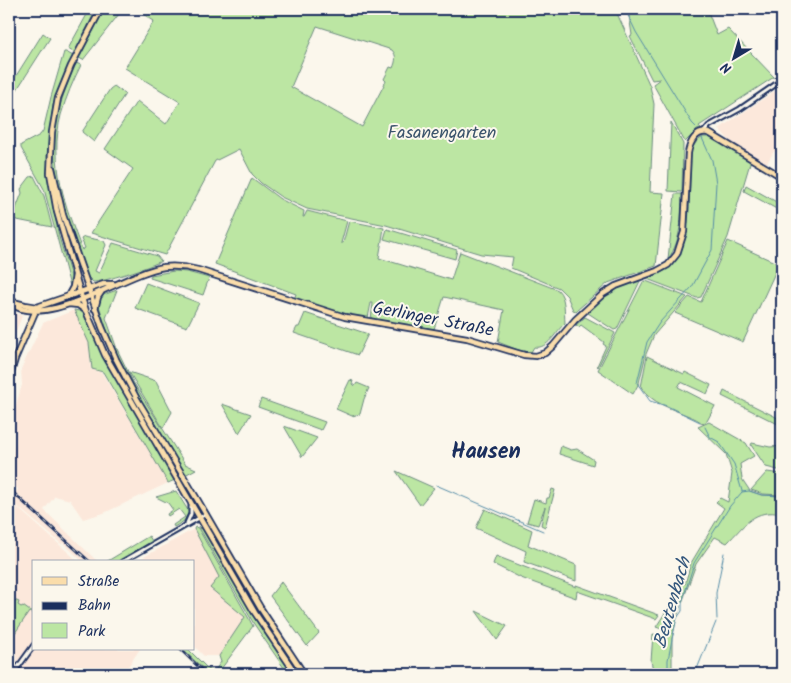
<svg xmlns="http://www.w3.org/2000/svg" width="791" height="683" font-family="Kalam,sans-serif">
  <rect width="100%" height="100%" fill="#fbf7ec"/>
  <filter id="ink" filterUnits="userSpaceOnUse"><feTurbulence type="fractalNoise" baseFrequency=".02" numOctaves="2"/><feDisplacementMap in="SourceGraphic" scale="10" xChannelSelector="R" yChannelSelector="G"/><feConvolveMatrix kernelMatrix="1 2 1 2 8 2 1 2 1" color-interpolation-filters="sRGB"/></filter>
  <g filter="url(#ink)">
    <path fill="#fce8db" d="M 782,86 L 782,151 L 779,153 L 774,151 L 766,165 L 730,141 L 719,129 Z
      M 9,309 L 22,316 L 9,349 Z
      M 74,310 L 89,343 L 91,369 L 102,373 L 168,483 L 104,513 L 83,519 L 70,500 L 55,496 L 44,510 L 98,562 L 83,562 L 63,543 L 61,544 L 58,541 L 10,500 L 12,496 L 9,493 L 9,486 L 16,492 L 18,489 L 9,482 L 9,470 L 16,441 L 14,411 L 22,385 L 21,369 L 43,323 Z
      M 9,500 L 79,562 L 34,562 L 34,649 L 140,649 L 123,674 L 9,674 Z
      M 194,529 L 220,577 L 211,588 L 245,617 L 219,656 L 204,656 L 194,646 L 194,562 L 135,562 Z"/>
    <path fill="#bce6a3" stroke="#6c8a80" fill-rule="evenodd" d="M 90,9 L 96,9 L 75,53 L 68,49 Z
      M 105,9 L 123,9 L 83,60 L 79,58 Z
      M 135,9 L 266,9 L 270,12 L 272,9 L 615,9 L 650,86 L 654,104 L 650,192 L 664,193 L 656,266 L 608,283 L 576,311 L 573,310 L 567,296 L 559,288 L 511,268 L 513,257 L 481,254 L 386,225 L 307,209 L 281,197 L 261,183 L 252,174 L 239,149 L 215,161 L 165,255 L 91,233 L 133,169 L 105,149 L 137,101 L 166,124 L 180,102 L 125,68 L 154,21 ZM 317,26 L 392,50 C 397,56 396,61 393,68 L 390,67 L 384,79 L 386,81 L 362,127 L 291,87 Z
      M 628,9 L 707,9 L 717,35 L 728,29 L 774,77 L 699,126 L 701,129 L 697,130 L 685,142 L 653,84 L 660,79 L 652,80 L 630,36 L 632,35 Z
      M 43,33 L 50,38 L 9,102 L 9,87 Z
      M 64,52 L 66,52 L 73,56 L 53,105 L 47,155 L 49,184 L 59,237 L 72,280 L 71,287 L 70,286 L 44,189 L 21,148 L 21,145 L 40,135 L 43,131 L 51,97 Z
      M 76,63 L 81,65 C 73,81 66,97 61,115 C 49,162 65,206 82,250 L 85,248 L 81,239 L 84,237 L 104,241 L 106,245 L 95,271 L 99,273 L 113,243 L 157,256 L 161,261 C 153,266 100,283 93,282 L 88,277 C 69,225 45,170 58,114 C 62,96 69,80 76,63 Z
      M 114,86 L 125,94 L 94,142 L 82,132 L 110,89 Z
      M 671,122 L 683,144 L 682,192 L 668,191 Z
      M 703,137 L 709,137 L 714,140 L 750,160 L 750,163 L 728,237 L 701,297 L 697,298 L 647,279 L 645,277 C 652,275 661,274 667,269 C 697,249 687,182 691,150 L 697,141 Z
      M 34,176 L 44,196 L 52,227 L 12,219 L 22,193 L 21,189 L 30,177 Z
      M 252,178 L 280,199 L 304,211 L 303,217 L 304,217 L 307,211 L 347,221 L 341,243 L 343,243 L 349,221 L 384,228 L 379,258 L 451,280 L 460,252 L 558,290 C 566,298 564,312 565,323 C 556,331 548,350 534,347 L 531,352 L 518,350 L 498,342 L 504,310 L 444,297 L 434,329 L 371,319 L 373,303 L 371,303 L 368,318 L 366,319 L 322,311 L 293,302 L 296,294 L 215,264 Z
      M 746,185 L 782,205 L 782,212 L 744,191 Z
      M 675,194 L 682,194 C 681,216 682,240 668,259 Z
      M 387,229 L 457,250 L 455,259 L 384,239 Z
      M 728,241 L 779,264 L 743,342 L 675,313 L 689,297 L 701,302 Z
      M 174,271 L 187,272 L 209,278 L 203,295 L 150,278 L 151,275 Z
      M 641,279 L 617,329 L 614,330 L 588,313 C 592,297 626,285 641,279 Z
      M 646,281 L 687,297 L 654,335 L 646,354 L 639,383 L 633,394 L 598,370 L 643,282 Z
      M 146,283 L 199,303 L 187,327 L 135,308 Z
      M 117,290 L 106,318 L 117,349 L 133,382 L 182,459 L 185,464 L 196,469 L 185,475 L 129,379 L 111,342 L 99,306 L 100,296 Z
      M 81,309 L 107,362 L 172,472 L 175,480 L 168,483 L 103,372 L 92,369 L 89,343 L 74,310 L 79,311 Z
      M 305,313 L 368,334 L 358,355 L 294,333 L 297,327 L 299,327 Z
      M 585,317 L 615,333 L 598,367 L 597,366 L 606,346 L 603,344 L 604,342 L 581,325 L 579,327 L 576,325 Z
      M 647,356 L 684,374 L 685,372 L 711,385 L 707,394 L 681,382 L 678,387 L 715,406 L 707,421 L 703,424 C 699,420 694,418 689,416 C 670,408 653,404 641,387 Z
      M 129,372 L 156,381 L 172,412 L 163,428 Z
      M 350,380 L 353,381 L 352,384 L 355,386 L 357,383 L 369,388 L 364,399 L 360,414 L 352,416 L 336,409 Z
      M 724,391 L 782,420 L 782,426 L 722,396 Z
      M 261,399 L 325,422 L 321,430 L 258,407 Z
      M 222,404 L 251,414 L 239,433 Z
      M 709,422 L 746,443 L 754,456 L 740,464 L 742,479 L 750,491 L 761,495 L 782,496 L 782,514 C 754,508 745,525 727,543 L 715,537 L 696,564 L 682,603 C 671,598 674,591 676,581 L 685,584 L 691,563 L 724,508 L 716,502 L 720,498 L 728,502 L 732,473 L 726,454 L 698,427 Z
      M 284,426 L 317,438 L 302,457 Z
      M 752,443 L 770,447 L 782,446 L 782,471 L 766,467 L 751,445 Z
      M 561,446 L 571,450 L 577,449 L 594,460 L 593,465 L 559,454 Z
      M 396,471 L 432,487 L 434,488 L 420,505 Z
      M 767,472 L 782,474 L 782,495 L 763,494 L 751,490 Z
      M 552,489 L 555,490 L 545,527 L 541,525 L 545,507 L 538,525 L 527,522 L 534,499 L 546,503 L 547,498 L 549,498 Z
      M 176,491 L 189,512 L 184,521 L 174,527 L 173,525 L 185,517 L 179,509 L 168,516 L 167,514 L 173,510 L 168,503 L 156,497 Z
      M 485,509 L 532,530 L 528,545 L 576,565 L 576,581 L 524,562 L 526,551 L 476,528 Z
      M 198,526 L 205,530 L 294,674 L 279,674 L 284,668 L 254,624 Z
      M 195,527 L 198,528 L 253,626 L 218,673 L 219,674 L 209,674 L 182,649 L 188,649 L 209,670 L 215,670 L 221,662 L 219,656 L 245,617 L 210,588 L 219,577 L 194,529 Z
      M 149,536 L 152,541 L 118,562 L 106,562 Z
      M 496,556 L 576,587 L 576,585 L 659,615 L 656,619 L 577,591 L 576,598 L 521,578 L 493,564 Z
      M 231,567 L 240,577 L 262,615 L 302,674 L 299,674 L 260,617 Z
      M 281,582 L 319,633 L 307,646 L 270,596 Z
      M 9,599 L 13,602 L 12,599 L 19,602 L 18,605 L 21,607 L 23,606 L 34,614 L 29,612 L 9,642 L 9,609 L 11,605 L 9,603 Z
      M 672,602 L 680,605 L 672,638 L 672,674 L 654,674 L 651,661 L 653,634 L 663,636 L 670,632 L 656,627 Z
      M 476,611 L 507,626 L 497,640 Z"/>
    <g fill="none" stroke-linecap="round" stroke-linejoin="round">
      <path stroke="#558ca7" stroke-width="1" d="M 625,9 L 636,32 L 692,123 L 697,128
        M 700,422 L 667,406 L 650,401 L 637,383 L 647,342 L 660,322 L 692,287 L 712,250 L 716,183 L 712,160 L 702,138
        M 705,427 L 710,437 L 719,442 L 734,464 L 742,491
        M 436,485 L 543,531
        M 742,492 L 749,491 L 762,495 L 782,496
        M 717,619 L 716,593 L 724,553
        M 668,674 L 668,660 L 672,639 L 677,618 L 682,611 L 682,602 L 694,563 L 730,506 L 742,492
        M 695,674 L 716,622"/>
      <g stroke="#1b2f5e" stroke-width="7">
        <path id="minor" d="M 704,132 L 709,126 L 740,109 L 782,80
          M 187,523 L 191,514 L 191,506
          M 122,562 L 206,514
          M 13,674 L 34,645"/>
      </g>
      <g stroke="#1b2f5e" stroke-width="8">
        <path id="major" d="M 101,9 L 71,66 L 58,98 L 52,132 L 50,173 L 57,212 L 80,292 L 86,311 L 105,355 L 255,613 L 296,674
          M 52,168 L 63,215 L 102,327 L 116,359 L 137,399 L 197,499 L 261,609 L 304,674
          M 68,296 L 73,287 L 75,275
          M 9,301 L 25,305 L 37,307 L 104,284 L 113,284
          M 9,303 C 48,331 121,274 164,267 C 175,266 187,267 198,270 L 345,317 L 467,338 L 524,355 L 536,356 L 545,353 L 553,346 L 575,320 L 603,294 L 616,286 L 657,271 L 668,265 L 677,254 L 684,232 L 688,153 C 690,142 696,130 709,133 L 782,177
          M 69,304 L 78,305 L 85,310
          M 95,309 L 98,297 L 102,291
          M 9,379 L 15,359 L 36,310"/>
      </g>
      <use href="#minor" stroke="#fbf7ec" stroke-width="3"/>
      <use href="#major" stroke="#faddab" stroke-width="4.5"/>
      <g stroke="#1b2f5e" stroke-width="3">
        <path id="rail" d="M 9,489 L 90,562
          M 180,649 L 206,674"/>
      </g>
      <use href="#rail" stroke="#fbf7ec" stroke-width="1" stroke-dasharray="4" stroke-linecap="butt"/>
    </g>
  </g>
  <g text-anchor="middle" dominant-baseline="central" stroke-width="4" stroke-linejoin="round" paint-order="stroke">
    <g font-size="18" fill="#3b546c" stroke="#fbf7ec">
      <text x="442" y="133">Fasanengarten</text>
    </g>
    <g font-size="18" fill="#1b2f5e" stroke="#fbf7ec">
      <text transform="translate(433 320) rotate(11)">Gerlinger Straße</text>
    </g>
    <g font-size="19" font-style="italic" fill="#33567c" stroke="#fbf7ec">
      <text transform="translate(673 603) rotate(-74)">Beutenbach</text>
    </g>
    <g font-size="22" font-weight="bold" fill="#1b2f5e" stroke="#fbf7ec">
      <text x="486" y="452">Hausen</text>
    </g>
  </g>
  <rect width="791" height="683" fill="none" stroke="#fbf7ec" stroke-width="30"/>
  <rect x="15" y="15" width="761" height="653" fill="none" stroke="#1b2f5e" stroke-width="2" filter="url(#ink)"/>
  <rect x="32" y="560" width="162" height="90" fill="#fbf7ec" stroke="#a1a7b3"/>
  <rect x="42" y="577" width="25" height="8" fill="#faddab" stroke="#a1a7b3"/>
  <text x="78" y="586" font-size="15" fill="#1b2f5e">Straße</text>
  <rect x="42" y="602" width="25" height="8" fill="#1b2f5e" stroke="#a1a7b3"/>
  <text x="78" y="610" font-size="15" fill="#1b2f5e">Bahn</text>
  <rect x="42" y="623" width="25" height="15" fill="#bce6a3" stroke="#a1a7b3"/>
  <text x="78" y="636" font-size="15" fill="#1b2f5e">Park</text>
  <g transform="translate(734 58) rotate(218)" stroke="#fbf7ec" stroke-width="4" paint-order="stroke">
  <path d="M0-4L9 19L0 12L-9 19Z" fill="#1b2f5e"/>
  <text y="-8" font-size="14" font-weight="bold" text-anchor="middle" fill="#1b2f5e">N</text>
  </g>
</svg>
